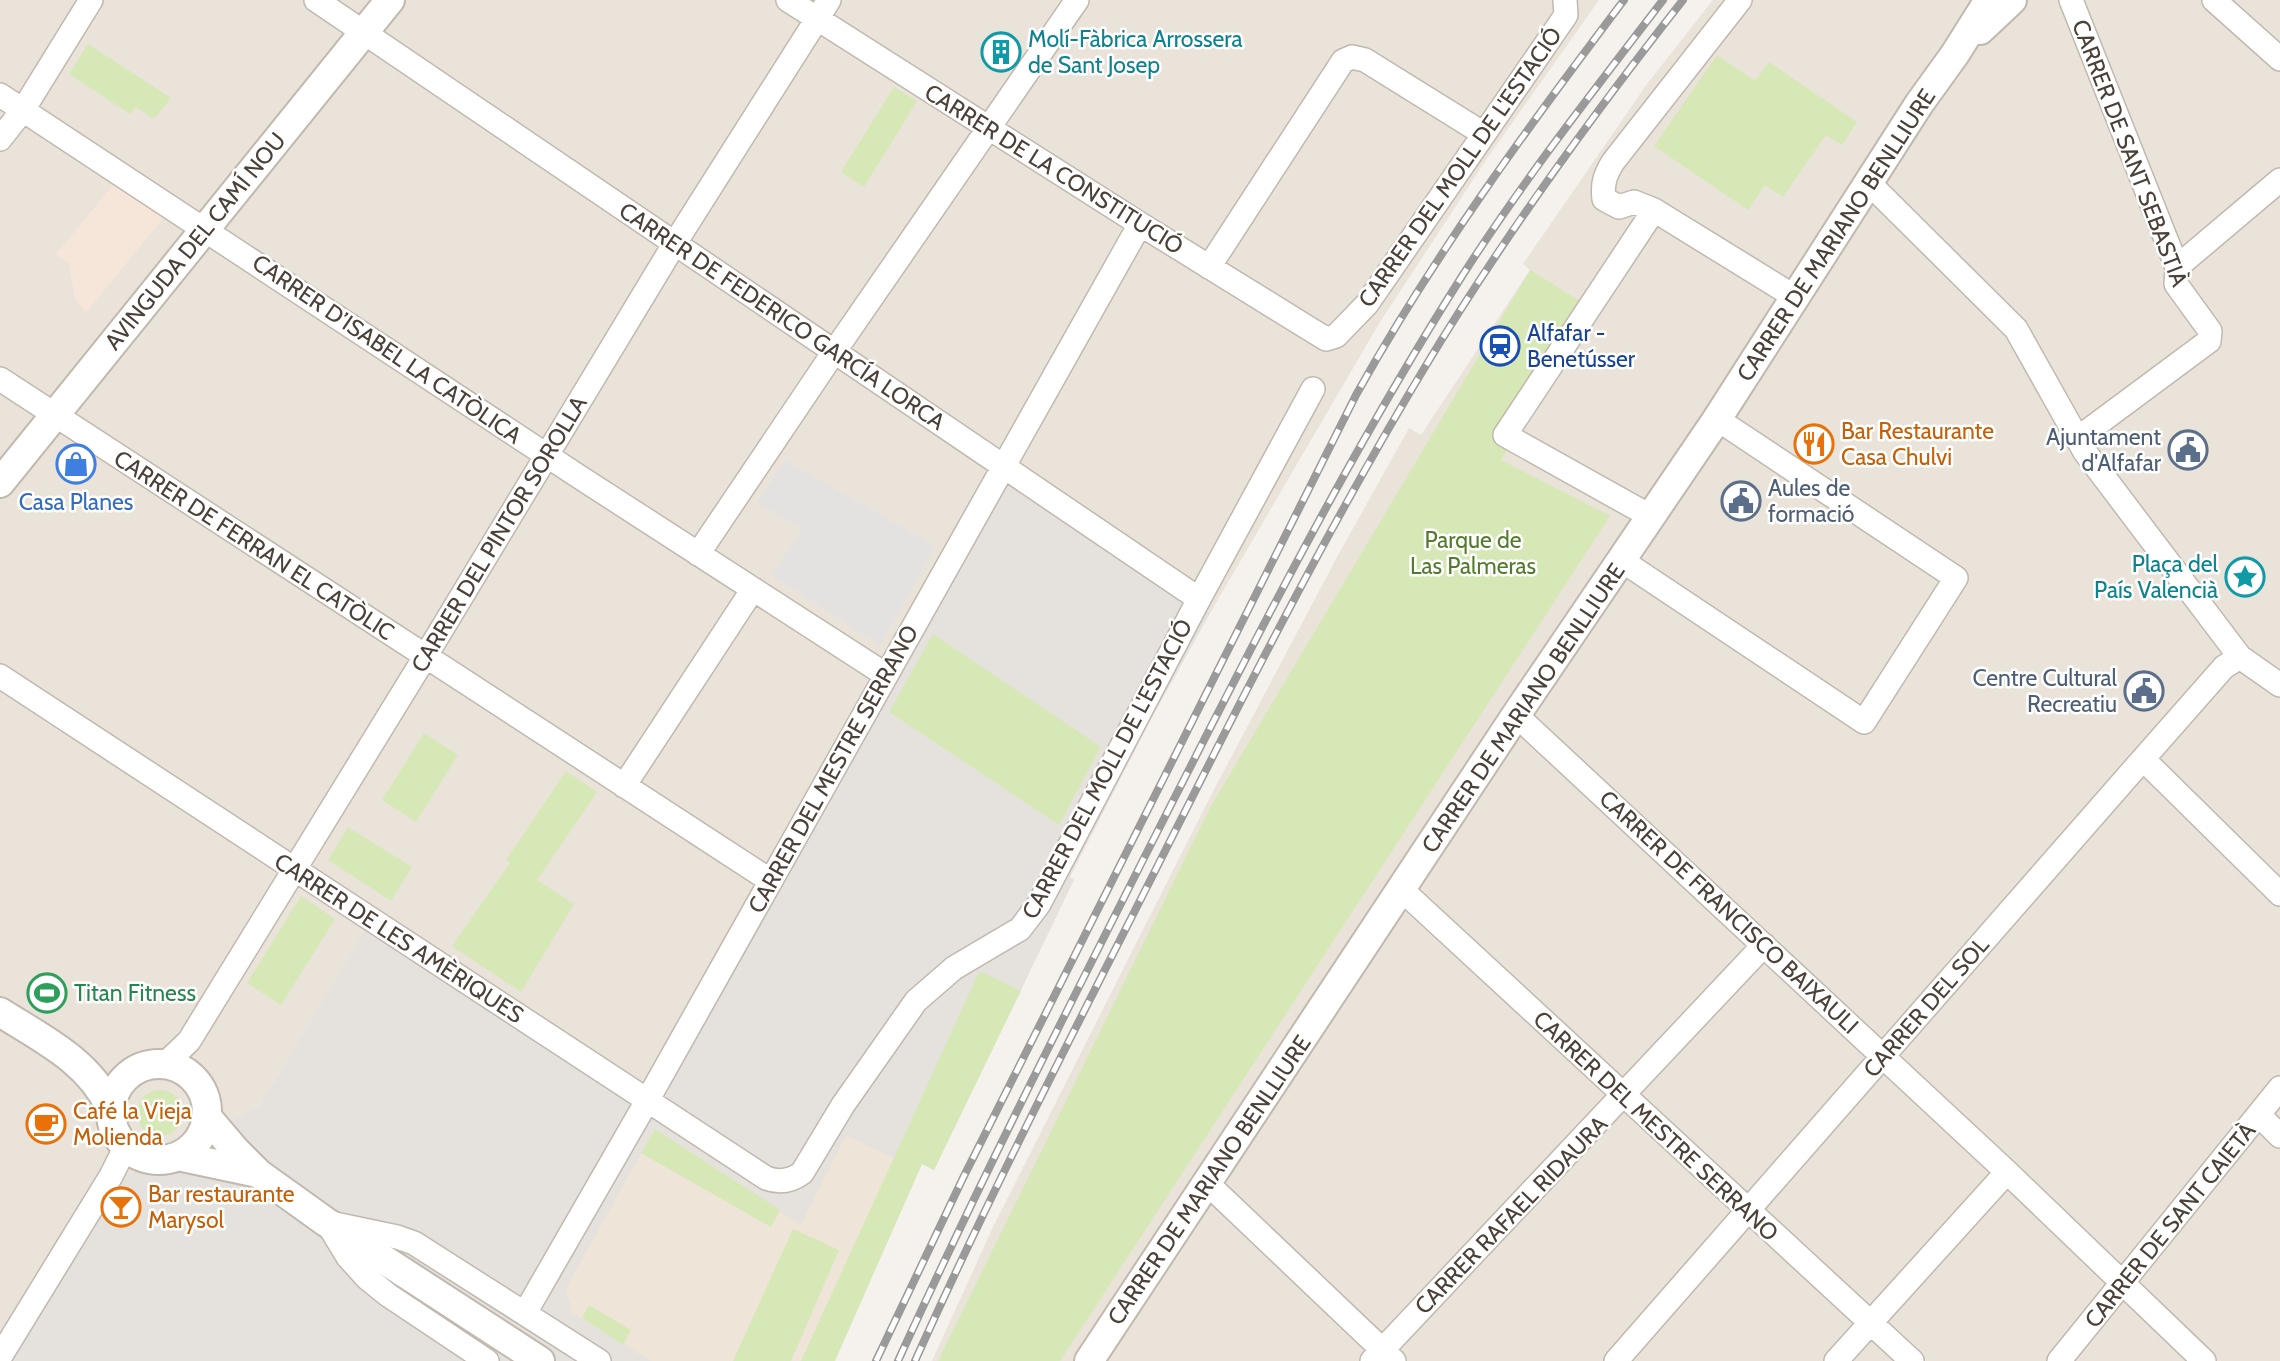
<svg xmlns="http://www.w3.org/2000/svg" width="2280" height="1361" font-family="Cabin,sans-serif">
  <rect width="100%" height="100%" fill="#f5f1ec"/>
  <path fill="#e9e3da" d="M 0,0 L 1599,0 L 1486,160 L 1380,322 L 1213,608 L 1184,590 L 647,1101 L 372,920 L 259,1106 L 105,1186 L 0,1357 Z
    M 1713,0 L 2280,0 L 2280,1361 L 932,1361 L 993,1227 L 1207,803 L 1336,559 L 1409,428 L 1421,435 L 1530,270 L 1523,264 L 1647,84 Z"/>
  <path fill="#f6e6d9" d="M 114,184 L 165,216 L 86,313 L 75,299 L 69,264 L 56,254 Z"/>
  <path fill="#e5e1dd" d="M 1004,467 L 1213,608 L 1149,723 L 1070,877 L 1074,880 L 934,1170 L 922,1164 L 834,1361 L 0,1361 L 105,1186 L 259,1106 L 372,919 L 647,1101 Z"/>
  <path fill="#eee4d7" d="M 655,1129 L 801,1225 L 846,1135 L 895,1159 L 801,1361 L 651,1361 L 571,1312 L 566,1288 Z"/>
  <path fill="#d7e8b7" d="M 88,44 L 171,98 L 154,119 L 136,107 L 130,114 L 69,74 Z
    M 1717,55 L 1755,81 L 1769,62 L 1857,122 L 1842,145 L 1826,135 L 1783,197 L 1765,185 L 1748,210 L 1654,146 Z
    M 894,87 L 917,101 L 864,187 L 841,172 Z
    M 1530,270 L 1591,308 L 1501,460 L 1610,516 L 1060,1361 L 938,1361 L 1211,806 Z
    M 933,634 L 1101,747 L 1059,825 L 889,712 Z
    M 424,733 L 458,755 L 416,822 L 382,800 Z
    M 566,771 L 597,792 L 537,880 L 574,904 L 521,992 L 452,946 L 510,863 L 506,860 Z
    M 348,827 L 412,867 L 391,901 L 328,860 Z
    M 301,896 L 335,919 L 281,1005 L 247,983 Z
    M 982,972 L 1021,991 L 1015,1003 L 934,1170 L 922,1164 L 835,1361 L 801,1361 L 978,974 Z
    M137 1113a23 23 0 1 1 46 0a23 23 0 1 1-46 0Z
    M 655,1129 L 780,1210 L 771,1227 L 641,1153 Z
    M 793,1229 L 839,1250 L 791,1361 L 733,1361 Z
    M 589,1305 L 631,1330 L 623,1345 L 582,1318 Z"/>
  <path fill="#e4e2e0" d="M 785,461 L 935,546 L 880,645 L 772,575 L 803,529 L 757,502 Z"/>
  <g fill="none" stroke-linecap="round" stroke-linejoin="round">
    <g stroke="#c1b8ae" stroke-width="26">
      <path id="minor" d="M 316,0 L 1199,599
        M 788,0 L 1140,224 L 1326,339 L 1336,336 L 1367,304 L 1566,15 L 1565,0
        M 1740,0 L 1613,162 C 1605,175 1602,184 1604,199 L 1619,207 L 1634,202 L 1654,210 L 1795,297
        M 2071,0 L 2177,267 L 2176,284 L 2210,331 L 2209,341 L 2077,439
        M 2214,0 L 2280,59
        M 0,95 L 578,476 L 886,675
        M 0,139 L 23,110 L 91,0
        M 1869,183 L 2016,329 L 2085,452 L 2240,657 L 2280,685
        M 1209,267 L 1343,61 L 1352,57 L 1365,60 L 1484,134
        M 2177,267 L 2280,180
        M 0,379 L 771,881
        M 1650,516 L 1505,435 L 1654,210
        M 698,554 L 834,352 L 1077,0
        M 1621,560 L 1864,722 L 1956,578 L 1717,419
        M 0,676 L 766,1178 C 779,1183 791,1181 802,1173 L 843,1105 L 916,1001 L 954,968 L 1020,929 L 1039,904 L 1199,599 L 1313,389
        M 1516,715 L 2007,1172 L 2204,1361
        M 2143,759 L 2280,894
        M 624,786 L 753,589
        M 1402,890 L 1912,1361
        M 165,1064 L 189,1041 L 425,657 L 675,243 L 829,0
        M 2259,1115 L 2280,1136
        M 1208,1184 L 1394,1361
        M 328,1224 L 348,1257 L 367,1278 L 388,1295 L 487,1361
        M 335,1224 L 397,1237 L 414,1243 L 599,1361
        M 525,1313 L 647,1101 L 1140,224
        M 0,1357 L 111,1176 L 121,1156 L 124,1145
        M 1372,1361 L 1764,945
        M 1616,1361 L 2143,759 L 2224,667 L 2240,657
        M 1836,1361 L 2007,1172
        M 2059,1361 L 2280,1088"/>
    </g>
    <g stroke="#c1b8ae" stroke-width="32">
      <path id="tertiary" d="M 1980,30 L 2012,0
        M 0,483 L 390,0
        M 0,1012 C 42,1039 88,1060 110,1107
        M111 1112a48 48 0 1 1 96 0a48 48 0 1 1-96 0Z
        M 208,1118 L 236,1151 L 259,1174 L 326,1222 L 540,1361
        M 178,1156 L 258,1173
        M 1089,1361 L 1516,715 L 1717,419 L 1919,104 L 1955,54 L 1989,0"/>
    </g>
    <use href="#minor" stroke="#fff" stroke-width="23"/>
    <use href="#tertiary" stroke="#fff" stroke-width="28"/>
    <g stroke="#9a9a9a" stroke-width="8">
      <path id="rail" d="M 876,1361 L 963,1178 L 1356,395 C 1434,255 1528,127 1624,0
        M 898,1361 C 974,1194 1057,1030 1140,866 C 1242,665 1343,463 1464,273 C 1525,178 1595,89 1663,0
        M 915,1361 C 989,1196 1072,1035 1154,873 C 1240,702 1326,531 1425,367 C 1502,239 1591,117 1683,0"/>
    </g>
    <use href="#rail" stroke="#fff" stroke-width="5" stroke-dasharray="16" stroke-linecap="butt"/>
  </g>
  <defs>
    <g id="building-ring" transform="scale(2.0125)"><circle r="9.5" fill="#fff" stroke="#0f9aa8" stroke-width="1.5"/><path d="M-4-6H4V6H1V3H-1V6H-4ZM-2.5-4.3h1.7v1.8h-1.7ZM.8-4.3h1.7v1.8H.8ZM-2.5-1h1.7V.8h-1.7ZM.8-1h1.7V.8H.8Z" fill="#0f9aa8"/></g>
    <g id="station-ring" transform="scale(2.0125)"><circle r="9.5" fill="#fff" stroke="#1a4fb4" stroke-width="1.5"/><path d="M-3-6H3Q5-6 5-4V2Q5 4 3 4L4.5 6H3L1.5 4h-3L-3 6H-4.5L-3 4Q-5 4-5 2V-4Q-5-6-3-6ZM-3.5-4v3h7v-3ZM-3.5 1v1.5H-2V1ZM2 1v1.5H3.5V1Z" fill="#1a4fb4"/></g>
    <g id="restaurant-ring" transform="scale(2.0125)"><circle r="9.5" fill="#fff" stroke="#e8710a" stroke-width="1.5"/><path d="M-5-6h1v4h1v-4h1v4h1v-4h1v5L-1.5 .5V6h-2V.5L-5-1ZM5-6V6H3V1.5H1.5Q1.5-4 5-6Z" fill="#e8710a"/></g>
    <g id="civic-ring" transform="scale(2.0125)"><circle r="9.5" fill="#fff" stroke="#5c6f8a" stroke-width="1.5"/><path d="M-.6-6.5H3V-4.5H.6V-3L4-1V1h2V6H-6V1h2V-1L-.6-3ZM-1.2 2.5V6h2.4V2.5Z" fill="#5c6f8a"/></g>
    <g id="shop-ring" transform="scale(2.0125)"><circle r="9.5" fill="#fff" stroke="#3f7fe0" stroke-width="1.5"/><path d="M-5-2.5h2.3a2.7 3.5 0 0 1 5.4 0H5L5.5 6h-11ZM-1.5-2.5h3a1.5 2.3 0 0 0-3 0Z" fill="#3f7fe0"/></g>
    <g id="sight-ring" transform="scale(2.0125)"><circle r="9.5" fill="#fff" stroke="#0f9aa8" stroke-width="1.5"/><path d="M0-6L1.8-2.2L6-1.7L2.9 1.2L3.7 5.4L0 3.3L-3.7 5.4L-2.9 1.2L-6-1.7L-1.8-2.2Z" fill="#0f9aa8"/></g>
    <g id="stadium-ring" transform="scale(2.0125)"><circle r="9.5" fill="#fff" stroke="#2e9e5b" stroke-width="1.5"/><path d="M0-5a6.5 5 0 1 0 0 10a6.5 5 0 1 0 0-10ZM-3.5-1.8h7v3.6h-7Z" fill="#2e9e5b"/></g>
    <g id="cafe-ring" transform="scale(2.0125)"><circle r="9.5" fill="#fff" stroke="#e8710a" stroke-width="1.5"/><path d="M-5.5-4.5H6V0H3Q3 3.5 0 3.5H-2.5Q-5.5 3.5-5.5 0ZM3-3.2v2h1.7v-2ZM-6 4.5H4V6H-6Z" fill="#e8710a"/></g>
    <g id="bar-ring" transform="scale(2.0125)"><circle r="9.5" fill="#fff" stroke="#e8710a" stroke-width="1.5"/><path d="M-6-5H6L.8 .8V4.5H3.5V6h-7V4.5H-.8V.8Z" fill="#e8710a"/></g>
  </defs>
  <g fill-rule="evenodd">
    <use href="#building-ring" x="1001" y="52"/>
    <use href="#station-ring" x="1500" y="346"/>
    <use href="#restaurant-ring" x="1814" y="444"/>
    <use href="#civic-ring" x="2188" y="450"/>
    <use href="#shop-ring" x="76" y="464"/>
    <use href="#civic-ring" x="1741" y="501"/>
    <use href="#sight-ring" x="2245" y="577"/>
    <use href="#civic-ring" x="2144" y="691"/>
    <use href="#stadium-ring" x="47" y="993"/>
    <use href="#cafe-ring" x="46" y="1124"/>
    <use href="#bar-ring" x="121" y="1207"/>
  </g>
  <g text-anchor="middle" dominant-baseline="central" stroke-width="5" stroke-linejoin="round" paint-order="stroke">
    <g font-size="23" fill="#0d838f" stroke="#fff" text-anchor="start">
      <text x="1028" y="39">Molí-Fàbrica Arrossera<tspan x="1028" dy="26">de Sant Josep</tspan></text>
      <text x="2218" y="564" text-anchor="end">Plaça del<tspan x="2218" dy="26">País Valencià</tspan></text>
    </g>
    <g font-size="23" fill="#4a4139" stroke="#fff">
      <text transform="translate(2130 153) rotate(69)">CARRER DE SANT SEBASTIÀ</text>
      <text transform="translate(1460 167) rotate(-55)">CARRER DEL MOLL DE L'ESTACIÓ</text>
      <text transform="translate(1054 169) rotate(32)">CARRER DE LA CONSTITUCIÓ</text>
      <text transform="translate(1836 235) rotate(-57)">CARRER DE MARIANO BENLLIURE</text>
      <text transform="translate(195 241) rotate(-51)">AVINGUDA DEL CAMÍ NOU</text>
      <text transform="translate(782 316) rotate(34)">CARRER DE FEDERICO GARCÍA LORCA</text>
      <text transform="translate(387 349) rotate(34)">CARRER D’ISABEL LA CATÒLICA</text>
      <text transform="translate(499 534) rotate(-59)">CARRER DEL PINTOR SOROLLA</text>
      <text transform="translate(254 545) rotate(33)">CARRER DE FERRAN EL CATÒLIC</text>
      <text transform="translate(1523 708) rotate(-56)">CARRER DE MARIANO BENLLIURE</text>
      <text transform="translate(833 769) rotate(-61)">CARRER DEL MESTRE SERRANO</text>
      <text transform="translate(1107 769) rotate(-62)">CARRER DEL MOLL DE L'ESTACIÓ</text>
      <text transform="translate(1729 912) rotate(43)">CARRER DE FRANCISCO BAIXAULI</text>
      <text transform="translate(399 938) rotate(33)">CARRER DE LES AMÈRIQUES</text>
      <text transform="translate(1926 1007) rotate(-49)">CARRER DEL SOL</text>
      <text transform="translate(1656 1126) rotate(43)">CARRER DEL MESTRE SERRANO</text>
      <text transform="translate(1209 1180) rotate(-56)">CARRER DE MARIANO BENLLIURE</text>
      <text transform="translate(1511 1215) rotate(-46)">CARRER RAFAEL RIDAURA</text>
      <text transform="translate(2170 1225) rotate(-51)">CARRER DE SANT CAIETÀ</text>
    </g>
    <g font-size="23" fill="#164399" stroke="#fff" text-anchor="start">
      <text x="1527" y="333">Alfafar -<tspan x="1527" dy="26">Benetússer</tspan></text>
    </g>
    <g font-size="23" fill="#c56008" stroke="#fff" text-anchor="start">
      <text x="1841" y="431">Bar Restaurante<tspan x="1841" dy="26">Casa Chulvi</tspan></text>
      <text x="73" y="1111">Café la Vieja<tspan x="73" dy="26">Molienda</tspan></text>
      <text x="148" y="1194">Bar restaurante<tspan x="148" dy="26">Marysol</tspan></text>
    </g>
    <g font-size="23" fill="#4e5e75" stroke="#fff" text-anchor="end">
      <text x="2161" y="437">Ajuntament<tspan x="2161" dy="26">d'Alfafar</tspan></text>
      <text x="1768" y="488" text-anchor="start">Aules de<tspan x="1768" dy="26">formació</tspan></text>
      <text x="2117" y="678">Centre Cultural<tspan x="2117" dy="26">Recreatiu</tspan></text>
    </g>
    <g font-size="23" fill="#366cbe" stroke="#fff">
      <text x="76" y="502">Casa Planes</text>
    </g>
    <g font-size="23" fill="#547b2d" stroke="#fff">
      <text x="1473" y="540">Parque de<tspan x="1473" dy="26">Las Palmeras</tspan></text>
    </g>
    <g font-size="23" fill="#27864d" stroke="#fff" text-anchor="start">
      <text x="74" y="993">Titan Fitness</text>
    </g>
  </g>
</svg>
